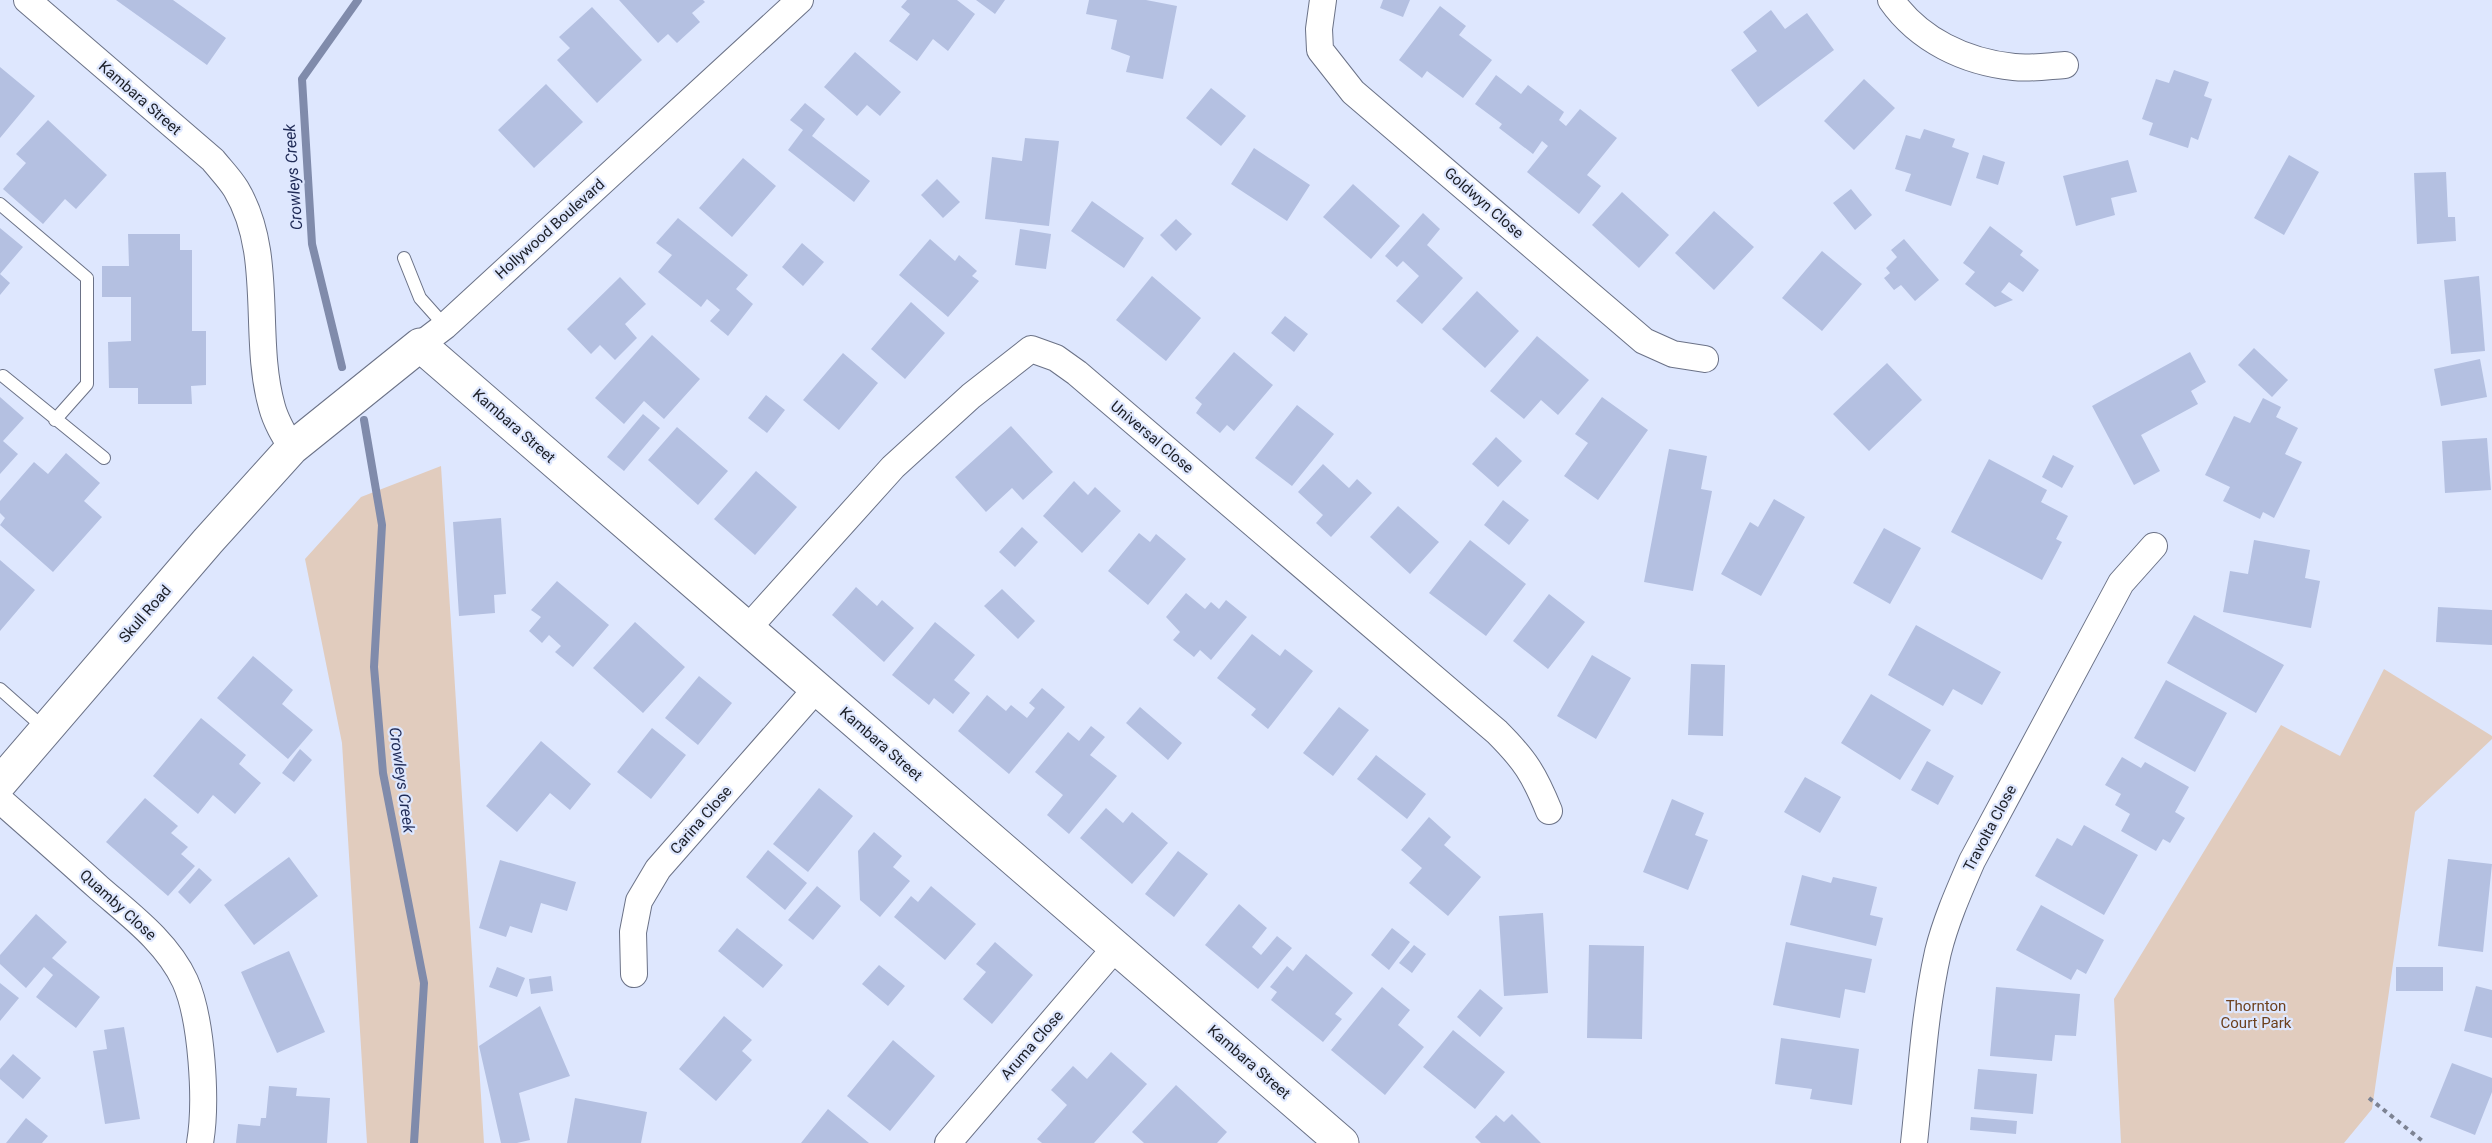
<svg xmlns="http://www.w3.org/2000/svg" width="2492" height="1143" font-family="Roboto,sans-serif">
  <rect width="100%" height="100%" fill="#dee7fe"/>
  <path fill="#e1ccbe" d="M 441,466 L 484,1143 L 367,1143 L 342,743 L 305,559 L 361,497 Z
    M 2384,669 L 2492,736 L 2492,739 L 2415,812 L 2372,1109 L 2344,1143 L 2121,1143 L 2114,999 L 2281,725 L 2340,756 Z"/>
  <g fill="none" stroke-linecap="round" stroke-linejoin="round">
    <path stroke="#808bab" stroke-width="8" d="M 342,367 L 312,244 L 302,79 L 358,0
      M 364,420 L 382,525 L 374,667 L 383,773 L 424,983 L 414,1143"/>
  </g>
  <path fill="#b4c0e1" d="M 116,0 L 173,0 L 226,38 L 207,65 Z
    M 619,0 L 703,0 L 705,2 L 692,13 L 700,22 L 677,43 L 668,34 L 658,43 Z
    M 907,0 L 957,0 L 975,14 L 948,51 L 933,39 L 917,61 L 889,41 L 910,14 L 901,7 Z
    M 976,0 L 1005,0 L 995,14 Z
    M 1089,0 L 1146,0 L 1177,6 L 1163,79 L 1126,72 L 1130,56 L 1111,49 L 1117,20 L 1086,14 Z
    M 1383,0 L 1410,0 L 1403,17 L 1380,8 Z
    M 1440,6 L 1466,26 L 1459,35 L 1492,60 L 1463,98 L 1427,71 L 1422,78 L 1399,60 Z
    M 592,7 L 642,60 L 597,103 L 557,60 L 570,48 L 559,37 Z
    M 1771,10 L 1785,29 L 1807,13 L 1834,50 L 1758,107 L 1731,70 L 1757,51 L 1743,32 Z
    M 855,52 L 901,92 L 880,116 L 867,105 L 857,116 L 824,87 Z
    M 0,67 L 35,96 L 0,138 Z
    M 2174,70 L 2209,82 L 2204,96 L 2212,99 L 2198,140 L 2191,137 L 2188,148 L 2149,135 L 2153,123 L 2142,119 L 2156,79 L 2169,83 Z
    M 1496,75 L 1521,94 L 1528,85 L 1564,112 L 1559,120 L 1566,126 L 1580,109 L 1617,138 L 1587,175 L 1601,186 L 1579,214 L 1527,172 L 1548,146 L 1542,141 L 1533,154 L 1499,128 L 1502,124 L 1475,104 Z
    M 1864,79 L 1895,108 L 1854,150 L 1824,121 Z
    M 546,84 L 583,122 L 534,168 L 498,130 Z
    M 1211,88 L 1246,116 L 1221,146 L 1186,118 Z
    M 805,103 L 825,119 L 812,136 L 870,181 L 854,202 L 788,150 L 803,130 L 790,120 Z
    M 48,120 L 107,175 L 76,209 L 65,199 L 43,224 L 3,189 L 26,163 L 16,154 Z
    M 1924,129 L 1955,139 L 1952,147 L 1969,153 L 1951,206 L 1905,191 L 1911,174 L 1895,169 L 1906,135 L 1920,139 Z
    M 1025,138 L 1059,141 L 1049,226 L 985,219 L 992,157 L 1022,161 Z
    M 1254,148 L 1310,185 L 1287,221 L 1231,184 Z
    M 1983,155 L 2005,162 L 1998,185 L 1976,178 Z
    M 2289,155 L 2319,172 L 2284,235 L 2254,218 Z
    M 743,158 L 776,186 L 732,237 L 699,208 Z
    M 2128,160 L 2137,192 L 2111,198 L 2115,215 L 2076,226 L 2063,176 Z
    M 2446,172 L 2448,217 L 2455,217 L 2456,241 L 2417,244 L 2414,173 Z
    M 937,179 L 960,202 L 943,218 L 921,195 Z
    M 1353,184 L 1400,226 L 1371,259 L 1323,217 Z
    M 1851,189 L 1872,215 L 1855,230 L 1833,203 Z
    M 1622,192 L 1669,235 L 1639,268 L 1592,225 Z
    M 1092,201 L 1144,238 L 1124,268 L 1071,231 Z
    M 1714,211 L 1754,247 L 1714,290 L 1675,253 Z
    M 1423,213 L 1440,229 L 1427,245 L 1463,278 L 1422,324 L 1396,301 L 1419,276 L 1403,261 L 1397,267 L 1385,256 Z
    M 678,218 L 748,275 L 736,289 L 753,304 L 728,336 L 710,321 L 720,310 L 707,299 L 701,307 L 658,272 L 672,255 L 656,243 Z
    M 1176,219 L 1192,234 L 1176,251 L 1160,235 Z
    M 1990,226 L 2023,251 L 2020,255 L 2039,270 L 2023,292 L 2009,282 L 2001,292 L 2013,300 L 1995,307 L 1965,284 L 1975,272 L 1963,263 Z
    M 0,228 L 23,247 L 0,274 L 10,283 L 0,295 Z
    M 1020,229 L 1051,234 L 1046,269 L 1015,265 Z
    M 128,234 L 180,234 L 180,250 L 192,250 L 192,331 L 206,331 L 206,385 L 191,386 L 192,404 L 138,404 L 138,388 L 109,388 L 108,342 L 131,341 L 131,297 L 102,297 L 102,266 L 129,266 Z
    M 930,239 L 955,261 L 959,255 L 977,271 L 972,276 L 979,281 L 948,317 L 899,275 Z
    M 1904,239 L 1939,280 L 1915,301 L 1901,285 L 1894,290 L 1884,278 L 1890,273 L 1886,268 L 1897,257 L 1891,250 Z
    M 802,243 L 824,262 L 803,286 L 782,267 Z
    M 1822,251 L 1862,284 L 1822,331 L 1782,298 Z
    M 1152,276 L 1201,318 L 1166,361 L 1116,320 Z
    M 2479,276 L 2485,351 L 2451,354 L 2444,280 Z
    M 620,277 L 646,304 L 625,324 L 637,338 L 615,360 L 600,345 L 591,354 L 567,329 Z
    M 1477,291 L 1519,331 L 1485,368 L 1442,329 Z
    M 911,302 L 945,333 L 905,379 L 871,349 Z
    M 1285,316 L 1308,334 L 1294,352 L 1271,333 Z
    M 652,335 L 700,379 L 664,419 L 644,401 L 624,424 L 595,398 Z
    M 1537,336 L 1589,380 L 1558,415 L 1541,400 L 1524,419 L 1490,391 Z
    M 2254,348 L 2288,380 L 2272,397 L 2238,365 Z
    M 1234,352 L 1273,385 L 1234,431 L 1227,425 L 1220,433 L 1196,413 L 1202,404 L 1195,398 Z
    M 2190,352 L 2206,382 L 2191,391 L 2198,404 L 2141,435 L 2160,471 L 2134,485 L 2092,406 Z
    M 843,353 L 878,383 L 839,430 L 803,400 Z
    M 2480,359 L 2487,397 L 2441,406 L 2434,369 Z
    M 1887,363 L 1922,400 L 1869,451 L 1833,414 Z
    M 766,395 L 785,410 L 767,433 L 748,418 Z
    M 0,397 L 24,418 L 3,441 L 18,454 L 0,474 Z
    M 1602,397 L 1648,430 L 1598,500 L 1564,476 L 1588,443 L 1575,434 Z
    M 2263,398 L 2281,407 L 2276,417 L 2298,428 L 2285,454 L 2302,462 L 2274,518 L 2263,512 L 2260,519 L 2223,501 L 2230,487 L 2205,475 L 2234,416 L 2250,423 Z
    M 1297,405 L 1334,434 L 1292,486 L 1255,458 Z
    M 643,414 L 660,428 L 624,471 L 607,457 Z
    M 1011,426 L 1053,472 L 1023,500 L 1012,488 L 986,512 L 955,477 Z
    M 677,427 L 728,471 L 698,505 L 648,460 Z
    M 1496,437 L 1522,461 L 1498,487 L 1472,464 Z
    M 2487,438 L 2491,490 L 2445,493 L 2442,441 Z
    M 1669,449 L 1707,456 L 1701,489 L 1712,491 L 1693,591 L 1644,582 Z
    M 66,453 L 100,483 L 84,501 L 102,517 L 53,572 L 0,525 L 5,518 L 0,513 L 0,501 L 34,462 L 48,474 Z
    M 2053,455 L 2074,466 L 2062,488 L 2042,477 Z
    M 1989,459 L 2047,490 L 2041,502 L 2068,516 L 2056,539 L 2062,542 L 2042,580 L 1951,532 Z
    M 1323,464 L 1349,488 L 1357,479 L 1372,493 L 1331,537 L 1316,523 L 1323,515 L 1298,492 Z
    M 756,471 L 797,507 L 755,555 L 714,519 Z
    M 1074,481 L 1088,495 L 1095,487 L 1121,511 L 1082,553 L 1043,516 Z
    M 1774,499 L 1805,517 L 1761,596 L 1721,574 L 1750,522 L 1758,527 Z
    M 1503,500 L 1529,520 L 1509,545 L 1484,525 Z
    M 1398,506 L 1439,542 L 1410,574 L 1370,537 Z
    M 501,518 L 506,594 L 494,595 L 495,613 L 459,616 L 453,522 Z
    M 1022,527 L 1038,542 L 1015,567 L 999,552 Z
    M 1884,528 L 1921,548 L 1890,604 L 1853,583 Z
    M 1139,533 L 1150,542 L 1156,534 L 1186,559 L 1148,605 L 1108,571 Z
    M 1470,540 L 1526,584 L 1486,636 L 1429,593 Z
    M 2254,540 L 2310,550 L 2305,578 L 2320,581 L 2311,628 L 2223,612 L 2230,571 L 2248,574 Z
    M 0,560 L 35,590 L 0,631 Z
    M 557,581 L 609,625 L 573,667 L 555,652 L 561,646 L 549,635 L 542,643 L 529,631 L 541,617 L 531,610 Z
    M 856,587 L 877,606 L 882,600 L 914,628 L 884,662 L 832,615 Z
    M 1002,589 L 1035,621 L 1018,639 L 984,606 Z
    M 1186,593 L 1205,609 L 1211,602 L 1219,609 L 1226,600 L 1247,617 L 1211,660 L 1200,650 L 1194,657 L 1173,640 L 1180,632 L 1166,617 Z
    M 1549,594 L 1585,622 L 1548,669 L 1513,641 Z
    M 2438,607 L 2492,610 L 2492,645 L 2436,642 Z
    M 2194,615 L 2284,665 L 2256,713 L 2167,663 Z
    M 635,622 L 685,667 L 643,713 L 593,668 Z
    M 935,622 L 975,655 L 954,680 L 970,693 L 953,714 L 934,698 L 929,705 L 892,675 Z
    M 1916,625 L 2001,672 L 1982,705 L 1953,689 L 1943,706 L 1888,675 Z
    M 1252,634 L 1280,656 L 1285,649 L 1313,671 L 1268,729 L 1251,715 L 1256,709 L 1217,678 Z
    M 1592,655 L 1631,678 L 1596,739 L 1557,716 Z
    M 253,656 L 293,690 L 282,704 L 313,730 L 288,759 L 217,698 Z
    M 1691,664 L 1725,665 L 1723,736 L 1688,735 Z
    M 699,676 L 732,703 L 698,745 L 665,718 Z
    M 2166,680 L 2227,713 L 2195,772 L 2134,738 Z
    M 1042,688 L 1065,707 L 1009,774 L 958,731 L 987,695 L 1006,711 L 1011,705 L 1027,718 L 1035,708 L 1029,703 Z
    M 1871,694 L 1931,730 L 1900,780 L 1841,743 Z
    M 1140,707 L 1182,743 L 1168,760 L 1126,723 Z
    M 1339,707 L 1369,730 L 1333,776 L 1303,753 Z
    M 201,718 L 246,755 L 239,764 L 261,783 L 235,814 L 213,795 L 198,814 L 153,776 Z
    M 1091,726 L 1105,737 L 1090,755 L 1117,776 L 1069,834 L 1047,815 L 1063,795 L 1035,772 L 1068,732 L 1079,741 Z
    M 652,728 L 686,755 L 651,799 L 617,772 Z
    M 541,741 L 591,784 L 570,810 L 550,793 L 517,832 L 486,806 Z
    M 300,749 L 312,760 L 294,782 L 282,773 Z
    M 1376,755 L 1426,794 L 1407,819 L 1357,779 Z
    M 2122,757 L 2141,768 L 2145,762 L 2189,787 L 2175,812 L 2185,818 L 2170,843 L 2163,839 L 2156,851 L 2121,831 L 2130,814 L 2115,805 L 2121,794 L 2105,785 Z
    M 1927,761 L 1954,776 L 1938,805 L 1911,790 Z
    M 1805,777 L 1841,797 L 1820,833 L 1784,812 Z
    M 819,788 L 853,816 L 808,872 L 773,844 Z
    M 145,798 L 178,826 L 171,833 L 188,847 L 181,854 L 195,866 L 168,896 L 106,842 Z
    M 1672,799 L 1704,813 L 1695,835 L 1708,840 L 1688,890 L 1643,872 Z
    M 1106,808 L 1123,823 L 1132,812 L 1168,843 L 1132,884 L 1080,838 Z
    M 1429,817 L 1451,837 L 1444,845 L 1481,877 L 1448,916 L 1409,883 L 1422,868 L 1401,850 Z
    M 2084,825 L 2138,855 L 2104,915 L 2035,876 L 2057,838 L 2072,846 Z
    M 874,832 L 902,856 L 893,867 L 910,881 L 880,917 L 860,900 L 858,851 Z
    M 768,850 L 807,883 L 785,910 L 746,877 Z
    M 1178,851 L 1208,874 L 1174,917 L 1145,894 Z
    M 289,857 L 318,896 L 254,945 L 224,905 Z
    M 2448,859 L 2492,864 L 2483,952 L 2438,946 Z
    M 500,860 L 576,882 L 567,911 L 541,903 L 532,933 L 510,926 L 506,937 L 479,928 Z
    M 199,868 L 212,880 L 190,904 L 178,892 Z
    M 1802,875 L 1831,883 L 1833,877 L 1877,887 L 1870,915 L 1883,918 L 1876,946 L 1790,925 Z
    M 817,886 L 841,906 L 813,940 L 788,920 Z
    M 931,886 L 976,924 L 945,960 L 894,917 L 911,896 L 918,902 Z
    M 1239,904 L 1267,928 L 1252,947 L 1261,955 L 1277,936 L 1292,948 L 1258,989 L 1205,945 Z
    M 2041,905 L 2104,940 L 2086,974 L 2077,969 L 2071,980 L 2016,950 Z
    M 1543,913 L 1548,993 L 1504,996 L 1499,916 Z
    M 36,914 L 67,942 L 52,958 L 100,997 L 76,1028 L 36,997 L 53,975 L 44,967 L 26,988 L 0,964 L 0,955 Z
    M 737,928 L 783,965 L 763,988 L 718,951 Z
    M 1392,928 L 1410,942 L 1389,970 L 1371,955 Z
    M 995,942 L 1033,975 L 992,1024 L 963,999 L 986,972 L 976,964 Z
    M 1786,942 L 1872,959 L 1865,993 L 1845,989 L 1840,1018 L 1773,1005 Z
    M 1414,945 L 1426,954 L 1412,973 L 1399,963 Z
    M 1589,945 L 1644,946 L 1642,1039 L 1587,1038 Z
    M 289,951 L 325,1032 L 277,1053 L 241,972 Z
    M 1306,954 L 1353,993 L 1335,1014 L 1342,1019 L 1323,1042 L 1271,1000 L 1277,992 L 1270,987 L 1287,966 L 1293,971 Z
    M 879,965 L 905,986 L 888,1006 L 862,984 Z
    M 497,967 L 525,978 L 517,997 L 489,987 Z
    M 2396,967 L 2443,967 L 2443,991 L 2396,991 Z
    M 551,976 L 553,991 L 531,994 L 529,979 Z
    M 0,983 L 19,998 L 0,1021 Z
    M 2476,986 L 2492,990 L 2492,1038 L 2464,1031 Z
    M 1382,987 L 1410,1010 L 1398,1025 L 1424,1047 L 1385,1095 L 1331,1050 Z
    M 1996,987 L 2080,994 L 2076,1036 L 2055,1035 L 2052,1061 L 1990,1056 Z
    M 1480,989 L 1503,1008 L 1480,1037 L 1457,1017 Z
    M 540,1006 L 570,1076 L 519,1093 L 530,1140 L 517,1143 L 501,1143 L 479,1046 Z
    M 724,1016 L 752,1040 L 742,1051 L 752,1060 L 716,1101 L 679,1069 Z
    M 124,1027 L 140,1119 L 105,1124 L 93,1051 L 107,1049 L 104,1030 Z
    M 1453,1030 L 1505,1072 L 1475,1109 L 1423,1067 Z
    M 1781,1038 L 1859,1049 L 1852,1105 L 1810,1099 L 1812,1089 L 1775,1084 Z
    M 893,1040 L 935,1076 L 890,1131 L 847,1096 Z
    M 1111,1052 L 1147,1084 L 1094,1143 L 1042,1143 L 1037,1139 L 1067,1105 L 1051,1090 L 1073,1066 L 1087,1079 Z
    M 13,1054 L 41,1078 L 23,1099 L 0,1079 L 0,1069 Z
    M 2452,1063 L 2492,1078 L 2492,1092 L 2475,1135 L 2430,1117 Z
    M 1978,1069 L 2037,1074 L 2033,1114 L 1974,1109 Z
    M 1176,1085 L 1227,1132 L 1217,1143 L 1144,1143 L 1132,1132 Z
    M 269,1086 L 297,1088 L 296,1096 L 330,1098 L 327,1143 L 236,1143 L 238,1124 L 260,1126 L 261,1118 L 266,1118 Z
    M 575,1098 L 647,1112 L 641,1143 L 567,1143 Z
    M 828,1109 L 869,1143 L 801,1143 Z
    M 1512,1114 L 1541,1143 L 1481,1143 L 1475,1137 L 1496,1115 L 1504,1122 Z
    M 1971,1117 L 2017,1121 L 2016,1134 L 1970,1130 Z
    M 26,1118 L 48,1136 L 42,1143 L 6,1143 Z"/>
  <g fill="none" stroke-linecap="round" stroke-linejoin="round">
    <g stroke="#6b7287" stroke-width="14">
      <path id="lane" d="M 0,204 L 87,278 L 87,384 L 55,420
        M 404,258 L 420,298 L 445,326
        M 3,376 L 104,458
        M 0,689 L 44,728"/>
    </g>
    <g stroke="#6b7287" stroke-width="28">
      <path id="street" d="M 27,0 L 213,160 C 221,170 230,179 236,189 C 275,254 252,337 272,407 C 276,422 284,435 292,448
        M 1323,0 L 1319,29 L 1320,50 L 1353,92 L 1644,341 L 1673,354 L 1705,359
        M 1891,0 C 1919,40 1965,62 2014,67 C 2030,69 2049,66 2065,65
        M 420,345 L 445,326 L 800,0
        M 748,628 L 893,467 L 971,396 L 1031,349 L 1056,358 L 1077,373 L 1497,732 C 1525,760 1534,774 1549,811
        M 0,800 C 33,829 66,858 99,888 C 130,915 167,942 185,981 C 202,1019 207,1102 200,1143
        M 634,974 L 633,932 L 639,901 L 658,869 L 817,688
        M 948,1143 L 1116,947
        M 1914,1143 C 1921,1079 1924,1014 1938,952 C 1946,920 1959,891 1972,861 L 2121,583 L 2154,546"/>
    </g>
    <g stroke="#6b7287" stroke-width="35">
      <path id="secondary" d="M 0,783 L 208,541 L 292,448 L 420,345 L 1342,1143"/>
    </g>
    <path stroke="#7d8393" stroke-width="4" stroke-dasharray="4.5 4.5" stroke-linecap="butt" d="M 2369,1098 L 2425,1143"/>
    <use href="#lane" stroke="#fff" stroke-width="12"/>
    <use href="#street" stroke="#fff" stroke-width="26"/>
    <use href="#secondary" stroke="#fff" stroke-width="33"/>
  </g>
  <g text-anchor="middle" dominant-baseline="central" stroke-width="4.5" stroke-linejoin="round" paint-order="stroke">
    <g font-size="15" fill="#1b1e26" stroke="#dee7fe">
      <text transform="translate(140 98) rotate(41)">Kambara Street</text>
      <text transform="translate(1484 203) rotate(41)">Goldwyn Close</text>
      <text transform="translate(550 229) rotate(-42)">Hollywood Boulevard</text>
      <text transform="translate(514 426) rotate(41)">Kambara Street</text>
      <text transform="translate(1152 437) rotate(40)">Universal Close</text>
      <text transform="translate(145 614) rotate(-49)">Skull Road</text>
      <text transform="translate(881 744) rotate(41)">Kambara Street</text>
      <text transform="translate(701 820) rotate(-49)">Carina Close</text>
      <text transform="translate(1990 828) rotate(-62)">Travolta Close</text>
      <text transform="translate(118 905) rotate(42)">Quamby Close</text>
      <text transform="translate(1032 1045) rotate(-49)">Aruma Close</text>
      <text transform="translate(1249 1062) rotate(41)">Kambara Street</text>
    </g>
    <g font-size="15" fill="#6d401d" stroke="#dee7fe">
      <text x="2256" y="1006">Thornton<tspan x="2256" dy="17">Court Park</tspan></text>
    </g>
    <g font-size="16" font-style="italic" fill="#1f2a56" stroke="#dee7fe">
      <text transform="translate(293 177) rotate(-94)">Crowleys Creek</text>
      <text transform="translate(402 780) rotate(82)">Crowleys Creek</text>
    </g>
  </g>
</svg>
